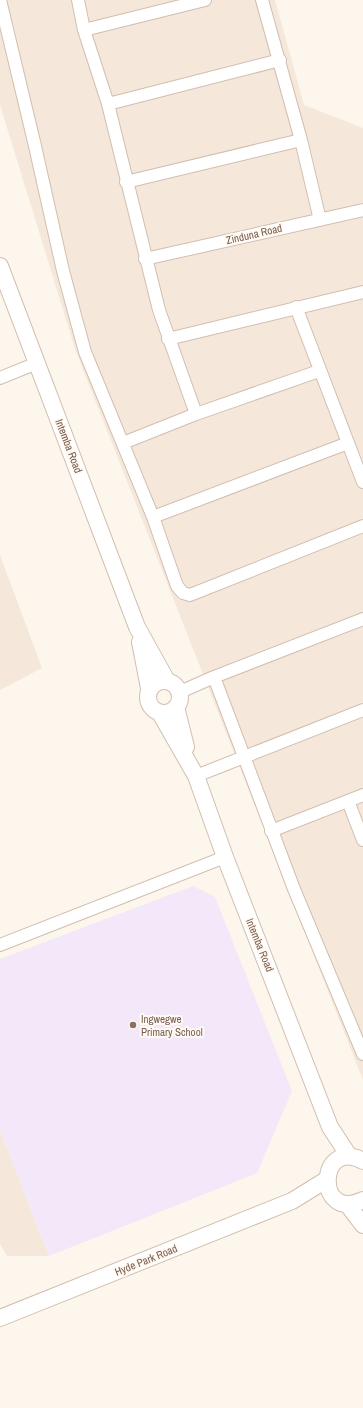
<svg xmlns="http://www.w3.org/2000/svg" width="363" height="1408" font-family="'Archivo Narrow',sans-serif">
  <rect width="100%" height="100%" fill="#fdf6ec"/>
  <path fill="#f5e8da" d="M 0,0 L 275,0 L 304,105 L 363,128 L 363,1080 L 76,352 L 0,105 Z
    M 0,555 L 42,668 L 0,690 Z
    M 0,1130 L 49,1256 L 7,1256 L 0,1244 Z"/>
  <path fill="#f3e8fa" d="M 193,886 L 215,897 L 292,1091 L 257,1173 L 49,1256 L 0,1130 L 0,959 Z"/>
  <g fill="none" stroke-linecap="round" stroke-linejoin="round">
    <g stroke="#d1beb0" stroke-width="14">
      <path id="minor" d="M 0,0 L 35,146 L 63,271 L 85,352 L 153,517 L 177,586 L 183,593 L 190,595 L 363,526
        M 78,0 L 84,30 L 108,104 L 159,310 L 196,414
        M 262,0 L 301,140 L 320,220
        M 84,30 L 205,0
        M 108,104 L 280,60
        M 126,182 L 301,140
        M 145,259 L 363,210
        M 296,307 L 363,482
        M 168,339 L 363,292
        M 0,378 L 37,363
        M 123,443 L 196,414 L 319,371
        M 153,517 L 348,443
        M 214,677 L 294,889 L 363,1054
        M 180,692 L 214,677 L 363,619
        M 196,776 L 363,710
        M 348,801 L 363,840
        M 271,831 L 363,795
        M 0,945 L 225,857"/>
    </g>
    <g stroke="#d1beb0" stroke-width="18">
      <path id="tertiary" d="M 0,266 L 137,627 L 167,681
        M 140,642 L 149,688
        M148 697a16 16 0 1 1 32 0a16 16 0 1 1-32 0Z
        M 176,707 L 186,747
        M 160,713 L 196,776 L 225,857 L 330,1127 L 349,1156
        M 363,1161 C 318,1136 314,1223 363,1200
        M 347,1204 L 363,1225
        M 0,1318 L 292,1201 L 326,1180"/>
    </g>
    <use href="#minor" stroke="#fff" stroke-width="12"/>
    <use href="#tertiary" stroke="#fff" stroke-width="16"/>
  </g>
  <circle fill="#8d6e63" stroke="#fffaf3" stroke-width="1.5" cx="133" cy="1025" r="4"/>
  <g text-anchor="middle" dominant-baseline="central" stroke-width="4" stroke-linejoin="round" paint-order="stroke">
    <g font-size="11" fill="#7a5c4d" stroke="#fffaf3">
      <text transform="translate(254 234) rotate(-13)">Zinduna Road</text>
      <text transform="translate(69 446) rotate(69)">Intemba Road</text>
      <text transform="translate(260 945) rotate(68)">Intemba Road</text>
      <text transform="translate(146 1260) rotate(-22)">Hyde Park Road</text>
    </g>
    <g font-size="11" fill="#785e54" stroke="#fffaf3" text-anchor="start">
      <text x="141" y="1019">Ingwegwe<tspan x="141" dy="13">Primary School</tspan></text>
    </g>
  </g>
</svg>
